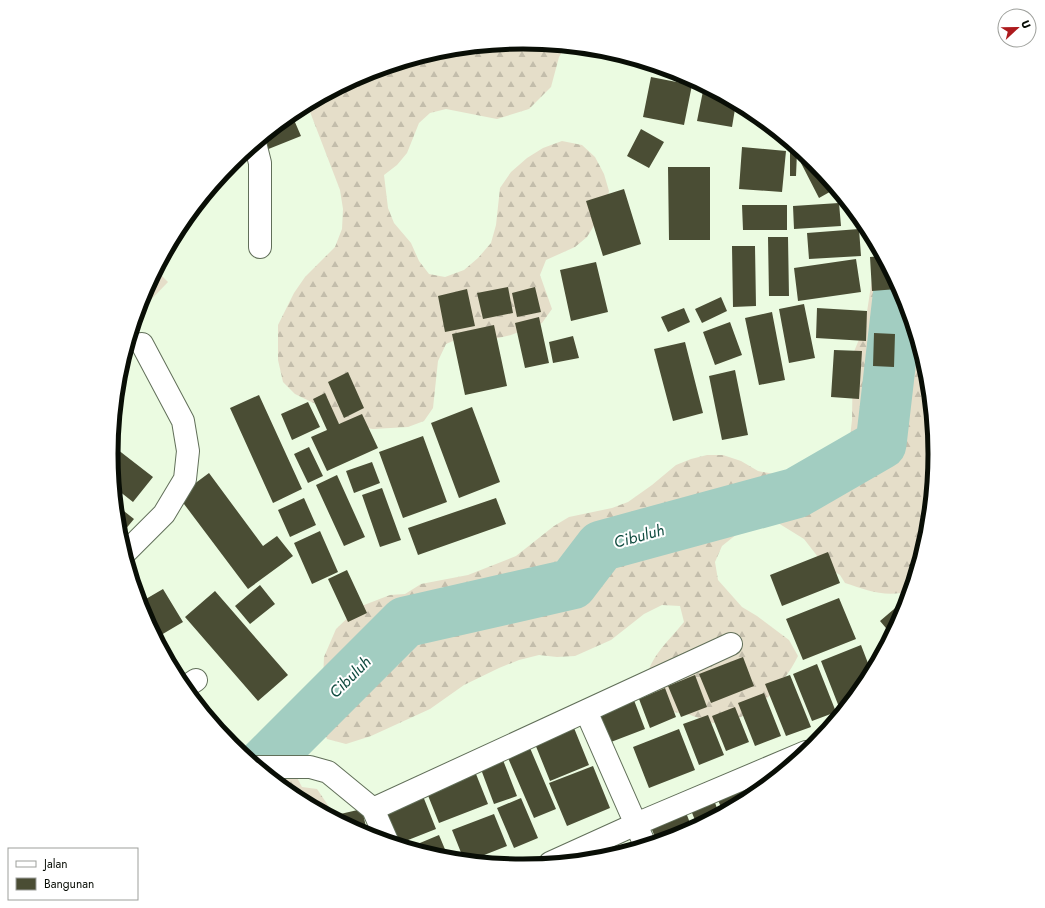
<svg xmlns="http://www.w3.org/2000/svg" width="1045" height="908" font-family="Jost,sans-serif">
  <defs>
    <pattern id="forest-firs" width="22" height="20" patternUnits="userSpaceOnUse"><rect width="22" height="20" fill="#e5dec9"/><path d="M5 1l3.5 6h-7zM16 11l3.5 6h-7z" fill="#c3bdab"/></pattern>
  </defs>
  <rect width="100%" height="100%" fill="#ebfbe1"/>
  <path fill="#e5dec9" d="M 156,270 L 168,282 L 137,314 L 142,296 Z"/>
  <path fill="url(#forest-firs)" d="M 523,42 L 566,46 L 559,57 L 551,87 L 529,109 L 497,119 L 446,109 L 430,113 L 419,123 L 407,153 L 397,165 L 384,175 L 388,208 L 394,223 L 411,243 L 419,261 L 429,274 L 445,277 L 464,270 L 478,258 L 491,243 L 496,225 L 500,188 L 511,172 L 527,158 L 543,148 L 562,141 L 582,145 L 595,157 L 604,174 L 609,191 L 605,208 L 587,237 L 575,247 L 546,260 L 540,275 L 552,309 L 542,323 L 511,335 L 494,339 L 462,337 L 446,344 L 438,361 L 433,408 L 424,421 L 408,427 L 373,429 L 338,423 L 328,410 L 295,394 L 283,382 L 278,360 L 278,325 L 294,293 L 305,277 L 335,247 L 342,229 L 343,209 L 340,190 L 307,104 L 365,73 L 442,50 Z
    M 881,255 L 903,297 L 927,374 L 934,454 L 927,535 L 910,590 C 889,599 866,590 845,583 L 840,575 L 825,566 L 804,539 L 770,518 L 752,522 L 722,546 L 715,562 L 718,580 L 742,607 L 757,616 L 789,640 L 798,656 C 784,685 745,731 707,722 C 703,721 698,717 693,716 C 687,713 679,714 672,711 C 661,707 652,697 644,688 C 648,658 666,644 684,622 L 680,606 L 662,605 L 644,614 L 611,640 L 575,656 L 557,657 L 539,655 L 519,660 L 499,668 L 464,685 L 430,709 L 371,736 L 346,744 L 327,739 L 321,724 L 324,657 L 336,629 L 359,607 L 390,595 L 405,594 L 421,584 L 468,575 L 516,556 L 554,526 L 569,517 L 612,508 L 628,502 L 652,485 L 676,465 L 691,459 L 707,455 L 723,455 L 741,461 L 758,471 L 774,474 L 815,470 L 829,464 L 842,451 L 850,437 L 852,420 L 853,354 L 865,325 L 872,279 Z
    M 255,765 L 293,770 L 302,787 L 317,789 L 338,820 L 293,796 Z"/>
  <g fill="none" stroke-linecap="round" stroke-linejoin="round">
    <path stroke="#a2cdc1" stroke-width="51" d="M 259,768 L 405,622 L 572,584 L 601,546 L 796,493 L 881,444 L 899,289"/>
  </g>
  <path fill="#4a4d34" d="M 651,77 L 692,85 L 684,125 L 643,117 Z
    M 704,86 L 736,103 L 732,127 L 697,121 Z
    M 291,113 L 301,136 L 266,150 L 261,138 Z
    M 641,129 L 664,142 L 649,168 L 627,156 Z
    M 742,147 L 786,151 L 782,192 L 739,189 Z
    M 790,151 L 797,152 L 796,176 L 790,176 Z
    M 809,159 L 835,189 L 819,198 L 801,163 Z
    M 668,167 L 710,167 L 710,240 L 669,240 Z
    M 624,189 L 641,244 L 603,256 L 586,201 Z
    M 839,203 L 841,226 L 794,229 L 793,206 Z
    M 742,205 L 787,205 L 787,230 L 743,230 Z
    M 859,229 L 861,256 L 809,259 L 807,233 Z
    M 768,237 L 788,237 L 789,296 L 769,296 Z
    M 732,246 L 755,246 L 756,306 L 733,307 Z
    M 882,256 L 897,284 L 897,289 L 872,291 L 870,257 Z
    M 856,259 L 861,292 L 798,301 L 794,268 Z
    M 596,262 L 608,312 L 571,321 L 560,270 Z
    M 508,287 L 513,313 L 483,319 L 477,293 Z
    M 535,287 L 541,312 L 517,317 L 512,293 Z
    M 467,289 L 475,326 L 445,332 L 438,296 Z
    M 721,297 L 727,311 L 702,323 L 695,309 Z
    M 804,304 L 815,358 L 789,363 L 779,309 Z
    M 684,308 L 690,322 L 668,332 L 661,317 Z
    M 817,308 L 867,311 L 866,341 L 816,338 Z
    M 772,312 L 785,380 L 759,385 L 745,318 Z
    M 539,317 L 549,363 L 525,368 L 515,323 Z
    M 730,322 L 742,355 L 715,365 L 703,332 Z
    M 494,325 L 507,386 L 465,395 L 452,334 Z
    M 874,333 L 895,334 L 894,367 L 873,366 Z
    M 573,336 L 579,358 L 553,363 L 549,342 Z
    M 685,342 L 703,413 L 673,421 L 654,349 Z
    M 834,350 L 862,351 L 859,399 L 831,397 Z
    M 735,370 L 748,435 L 722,440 L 709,376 Z
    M 348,372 L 364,408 L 344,418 L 328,382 Z
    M 325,393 L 339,424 L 362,414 L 378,448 L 327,471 L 311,437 L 327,430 L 313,399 Z
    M 259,395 L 302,489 L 273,503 L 230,408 Z
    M 308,402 L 320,427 L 292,440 L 281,414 Z
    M 472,407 L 500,482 L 459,498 L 431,423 Z
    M 423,436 L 447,502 L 403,518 L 379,452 Z
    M 113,446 L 153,477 L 133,502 L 114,487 L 111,454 Z
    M 309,447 L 323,476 L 308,483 L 294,454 Z
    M 372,462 L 380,483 L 354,493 L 346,471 Z
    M 209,473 L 263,546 L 277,536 L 293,556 L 248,589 L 178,496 Z
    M 337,475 L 365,537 L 344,546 L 316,485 Z
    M 382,488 L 401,540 L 380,547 L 362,495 Z
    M 304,498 L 316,525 L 290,537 L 278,510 Z
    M 496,498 L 506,524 L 418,555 L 408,528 Z
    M 115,504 L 134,519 L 119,537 L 118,534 Z
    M 320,531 L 338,572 L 312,584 L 294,543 Z
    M 828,552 L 840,583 L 782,606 L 770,575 Z
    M 920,557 L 917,567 L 915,573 L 909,565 Z
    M 347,570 L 367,613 L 348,622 L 328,579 Z
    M 260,585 L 275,604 L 250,624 L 235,606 Z
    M 163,589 L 183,622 L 156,638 L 139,603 Z
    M 215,591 L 288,675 L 258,701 L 185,617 Z
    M 839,598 L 856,639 L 803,660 L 786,619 Z
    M 907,598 L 903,612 L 891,634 L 880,621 Z
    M 861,645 L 871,671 L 865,683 L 849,702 L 839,707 L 821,661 Z
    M 743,657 L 754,686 L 711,703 L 699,674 Z
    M 817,664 L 836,712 L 812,721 L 793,674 Z
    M 695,675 L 707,707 L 681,717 L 668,686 Z
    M 790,675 L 811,727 L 786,736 L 765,684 Z
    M 665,688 L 676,717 L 650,728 L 639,699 Z
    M 764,693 L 781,736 L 755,746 L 738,703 Z
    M 632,695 L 645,729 L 611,742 L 598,709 Z
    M 735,707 L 749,742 L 726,751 L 712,716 Z
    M 708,715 L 724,755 L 699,765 L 683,724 Z
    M 572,723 L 589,765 L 550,781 L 533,739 Z
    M 679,729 L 695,770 L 649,788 L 633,747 Z
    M 530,748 L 556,809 L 534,818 L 508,758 Z
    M 501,755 L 517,796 L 494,804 L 479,764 Z
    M 593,766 L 610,808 L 567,826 L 549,783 Z
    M 474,769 L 488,804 L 439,823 L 425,788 Z
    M 766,772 L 770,781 L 749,798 L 743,782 Z
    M 739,783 L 746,800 L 723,812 L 715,793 Z
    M 421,791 L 436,829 L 398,844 L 383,806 Z
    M 712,794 L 719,814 L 697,825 L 688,803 Z
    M 521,798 L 538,838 L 514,848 L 497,808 Z
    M 683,805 L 692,828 L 680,835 L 657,842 L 648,820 Z
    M 362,809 L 368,836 L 337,820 L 336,815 Z
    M 494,814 L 507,846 L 469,861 L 464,860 L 452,830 Z
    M 439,835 L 449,859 L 408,848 Z
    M 625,844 L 628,850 L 603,858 L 588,860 Z"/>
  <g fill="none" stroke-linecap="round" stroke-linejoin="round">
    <g stroke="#616f59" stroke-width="24">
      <path id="street" d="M 255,143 L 260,163 L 260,247
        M 124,554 L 164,514 L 185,479 L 188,451 L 183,421 L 142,344
        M 184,688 L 196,680
        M 586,711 L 645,845
        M 258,767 L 310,767 L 328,772 L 373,809
        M 387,841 L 373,809 L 731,644
        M 550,863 L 636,824 L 806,752"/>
    </g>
    <path stroke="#909b89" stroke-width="2.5" stroke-dasharray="1 3" stroke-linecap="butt" d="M 739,110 L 740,105"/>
    <use href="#street" stroke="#fff" stroke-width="22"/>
  </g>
  <g text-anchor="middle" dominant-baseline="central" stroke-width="4" stroke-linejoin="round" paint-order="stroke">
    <g font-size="16" font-style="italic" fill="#124d41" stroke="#fff">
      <text transform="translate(639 536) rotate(-15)">Cibuluh</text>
      <text transform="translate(350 677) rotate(-45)">Cibuluh</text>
    </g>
  </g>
  <path d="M0 0H1045V908H0ZM118 454a405 405 0 1 1 810 0a405 405 0 1 1-810 0Z" fill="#fff" fill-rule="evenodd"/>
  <path fill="none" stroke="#090e06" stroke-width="5" d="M118 454a405 405 0 1 1 810 0a405 405 0 1 1-810 0Z"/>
  <rect x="8" y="848" width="130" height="52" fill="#ffffff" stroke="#9d9f9b"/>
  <rect x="16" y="861" width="20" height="6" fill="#ffffff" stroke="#9d9f9b"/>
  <text x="44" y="868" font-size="12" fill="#090e06">Jalan</text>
  <rect x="16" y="878" width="20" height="12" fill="#4a4d34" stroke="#9d9f9b"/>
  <text x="44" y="888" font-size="12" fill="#090e06">Bangunan</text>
  <g transform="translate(1017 28) rotate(68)"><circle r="19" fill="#ffffff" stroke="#9d9f9b"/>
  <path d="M0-3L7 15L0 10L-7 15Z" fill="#ad1a1d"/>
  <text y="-6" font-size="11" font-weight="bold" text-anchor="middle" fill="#090e06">U</text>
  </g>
</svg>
